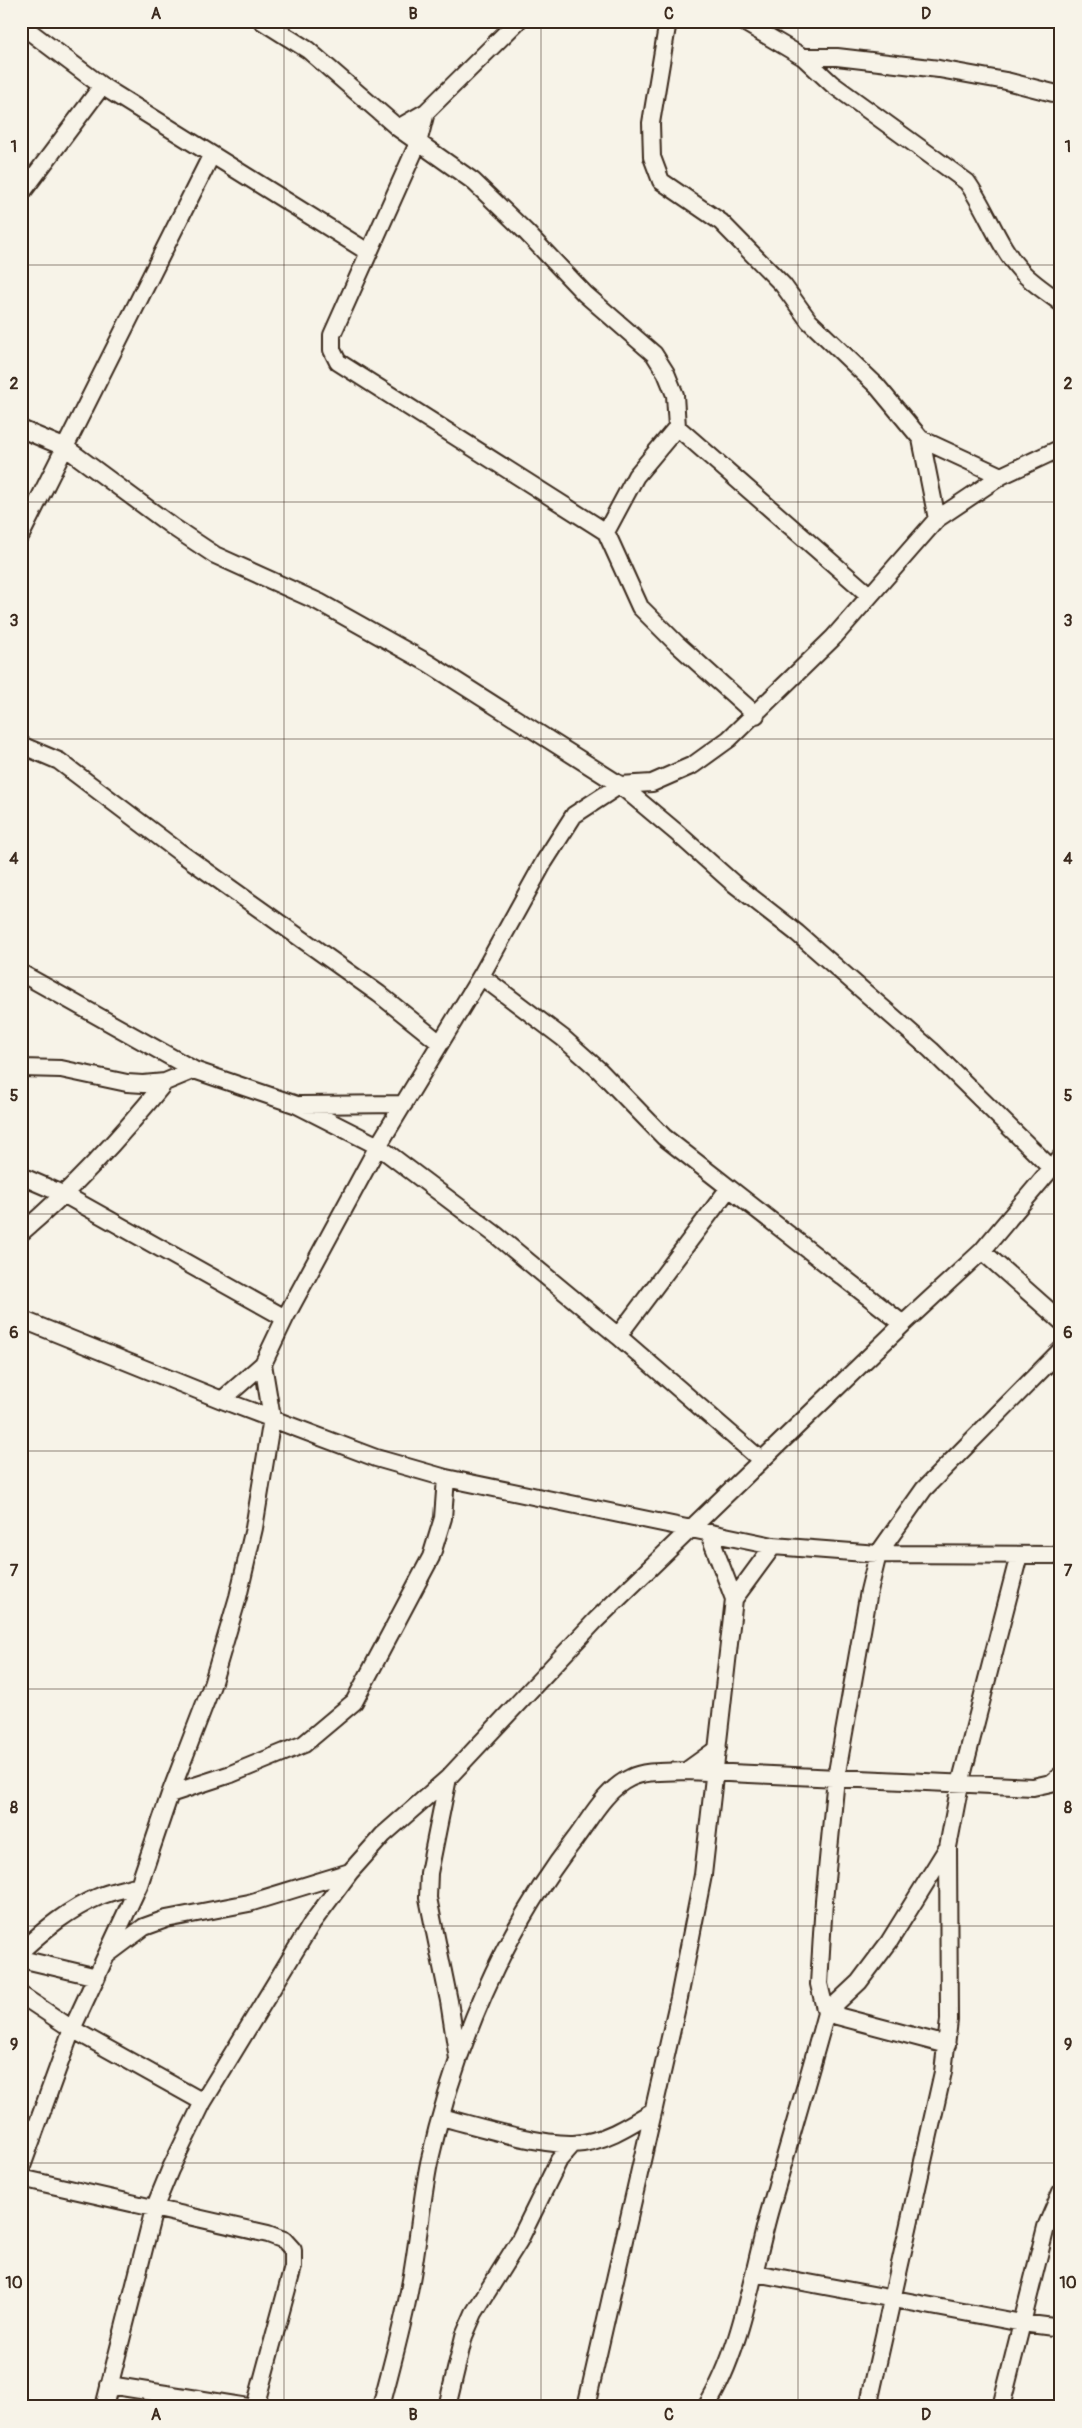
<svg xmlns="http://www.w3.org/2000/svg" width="1082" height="2428" font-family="Pangolin,sans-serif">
  <rect width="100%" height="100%" fill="#f7f3e8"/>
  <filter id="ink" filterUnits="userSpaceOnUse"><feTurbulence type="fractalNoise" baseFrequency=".02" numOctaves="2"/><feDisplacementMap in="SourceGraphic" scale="10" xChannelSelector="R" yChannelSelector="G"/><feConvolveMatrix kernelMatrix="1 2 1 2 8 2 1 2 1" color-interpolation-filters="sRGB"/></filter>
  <g filter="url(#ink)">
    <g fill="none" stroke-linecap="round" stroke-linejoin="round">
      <g stroke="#3b2a1e" stroke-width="20">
        <path id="minor" d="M 262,21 L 308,50 L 398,128 L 473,181 L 526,232 L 585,294 L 654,354 L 666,373 L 675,395 L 677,427 L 869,595
          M 668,21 L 651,123 L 652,157 L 661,181 L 721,222 L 783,285 L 809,321 L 877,386 L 921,439 L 1001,476
          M 742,21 L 803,57 L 837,57 L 939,69 L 1006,81 L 1061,95
          M 21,25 L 102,86 L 368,252
          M 803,57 L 832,84 L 967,182 C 987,210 998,246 1021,271 C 1032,283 1048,293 1061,303
          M 426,112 L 418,143 L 332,335 L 332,350 L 338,362 L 606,532
          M 398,128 L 426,112 L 518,21
          M 21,194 L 102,86
          M 677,427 L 636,476 L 606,532 L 640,607 L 677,644 L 756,715
          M 21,429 L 66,448 L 173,527 L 215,555 L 319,602 L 428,663 L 620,785 L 676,832 L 733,883 L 797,933 L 931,1050 L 1051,1168
          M 921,439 L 937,519
          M 21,535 L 211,156
          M 21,745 L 59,761 L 178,851 L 379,994 L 440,1043
          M 21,973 L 194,1070 L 297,1105 L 378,1146 L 496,1235 L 618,1336 L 761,1460
          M 481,976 L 563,1038 L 599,1070 L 664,1137 L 903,1324
          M 21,1068 L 61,1069 L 127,1083 L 143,1084 L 165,1082 L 194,1070
          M 300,1105 L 404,1104
          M 21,1176 L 65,1195 L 285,1318
          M 21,1233 C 76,1186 120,1138 165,1082
          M 982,1251 L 1061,1321
          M 21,1319 L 222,1400 L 376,1458 L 446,1478 L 773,1546 L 878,1554 L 1061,1555
          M 618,1336 L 729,1188
          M 222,1400 L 263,1364 L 285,1318 L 378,1146 L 481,976 L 544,862 L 574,815 L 620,785 L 652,783 L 693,765 L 729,739 L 833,638 L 937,519 L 1001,476 L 1061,448
          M 734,1599 L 773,1546
          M 686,1771 L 718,1748
          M 448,1778 L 429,1873 L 428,1898 L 449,2001 L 458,2059
          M 170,1794 L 231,1774 L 304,1744 L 354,1702 L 431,1557 L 443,1518 L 446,1478
          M 21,1951 C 44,1930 69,1909 98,1897 C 111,1891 126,1889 139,1885
          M 108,1954 L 144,1927 L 166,1919 L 249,1903 L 350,1872
          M 21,1959 L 97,1977
          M 21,1995 L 72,2029 L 203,2102
          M 826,2013 L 859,1982 L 889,1942 L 948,1847
          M 826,2013 L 947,2045
          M 441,2117 C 477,2126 537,2145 573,2144 C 602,2143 629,2126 653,2111
          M 21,2169 L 72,2029 L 139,1885 L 170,1794 L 212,1685 L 238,1597 L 254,1528 L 272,1418 L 263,1364
          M 21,2178 L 268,2234 L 284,2240 L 293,2250 L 293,2267 L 255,2407
          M 755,2273 L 1022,2323 L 1061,2328
          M 109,2385 L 248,2407
          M 104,2407 L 154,2209 L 170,2170 L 203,2102 L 312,1923 L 350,1872 L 383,1835 L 448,1778 L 595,1621 L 903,1324 L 982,1251 L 1061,1157
          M 381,2407 C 391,2367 403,2326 410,2286 C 418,2245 421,2203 429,2163 C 455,2047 502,1933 575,1839 C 590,1819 606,1789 630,1778 C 645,1770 669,1772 686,1771 L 1033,1787 L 1051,1783 L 1061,1775
          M 447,2407 L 464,2336 L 474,2313 L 519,2241 L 559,2160 L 573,2144
          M 586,2407 L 679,1998 L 703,1875 L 734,1599 L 709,1534
          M 706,2407 C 741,2352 752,2275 769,2213 C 788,2146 808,2080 826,2013 L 819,1984 L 824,1901 L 836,1778 L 869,1591 L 878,1554 L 924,1489 L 1061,1350
          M 868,2407 L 943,2072 L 949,2020 L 948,1847 L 960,1784 L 1019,1555
          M 1001,2407 L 1046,2227 L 1061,2192"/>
      </g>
      <use href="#minor" stroke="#f7f3e8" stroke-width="16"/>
    </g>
  </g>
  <path fill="none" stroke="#3b2a1e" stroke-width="1" stroke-opacity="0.55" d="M 284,21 L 284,2407M 541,21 L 541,2407M 798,21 L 798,2407M 21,265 L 1061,265M 21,502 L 1061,502M 21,739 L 1061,739M 21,977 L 1061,977M 21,1214 L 1061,1214M 21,1451 L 1061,1451M 21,1689 L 1061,1689M 21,1926 L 1061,1926M 21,2163 L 1061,2163"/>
  <rect width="1082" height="2428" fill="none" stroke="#f7f3e8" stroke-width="55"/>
  <rect x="28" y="28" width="1026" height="2372" fill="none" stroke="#3b2a1e" stroke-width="2"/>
  <g font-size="16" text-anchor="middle" font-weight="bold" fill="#3b2a1e">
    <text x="156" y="19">A</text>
    <text x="413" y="19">B</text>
    <text x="669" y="19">C</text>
    <text x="926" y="19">D</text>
    <text x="14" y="152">1</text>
    <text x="1068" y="152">1</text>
    <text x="14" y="389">2</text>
    <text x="1068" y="389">2</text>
    <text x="14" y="626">3</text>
    <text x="1068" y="626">3</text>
    <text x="14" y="864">4</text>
    <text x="1068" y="864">4</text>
    <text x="14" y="1101">5</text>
    <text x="1068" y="1101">5</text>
    <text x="14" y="1338">6</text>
    <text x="1068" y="1338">6</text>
    <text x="14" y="1576">7</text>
    <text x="1068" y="1576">7</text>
    <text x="14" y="1813">8</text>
    <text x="1068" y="1813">8</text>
    <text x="14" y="2050">9</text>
    <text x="1068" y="2050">9</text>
    <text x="14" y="2288">10</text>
    <text x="1068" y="2288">10</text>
    <text x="156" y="2420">A</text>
    <text x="413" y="2420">B</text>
    <text x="669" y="2420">C</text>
    <text x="926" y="2420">D</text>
  </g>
</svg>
